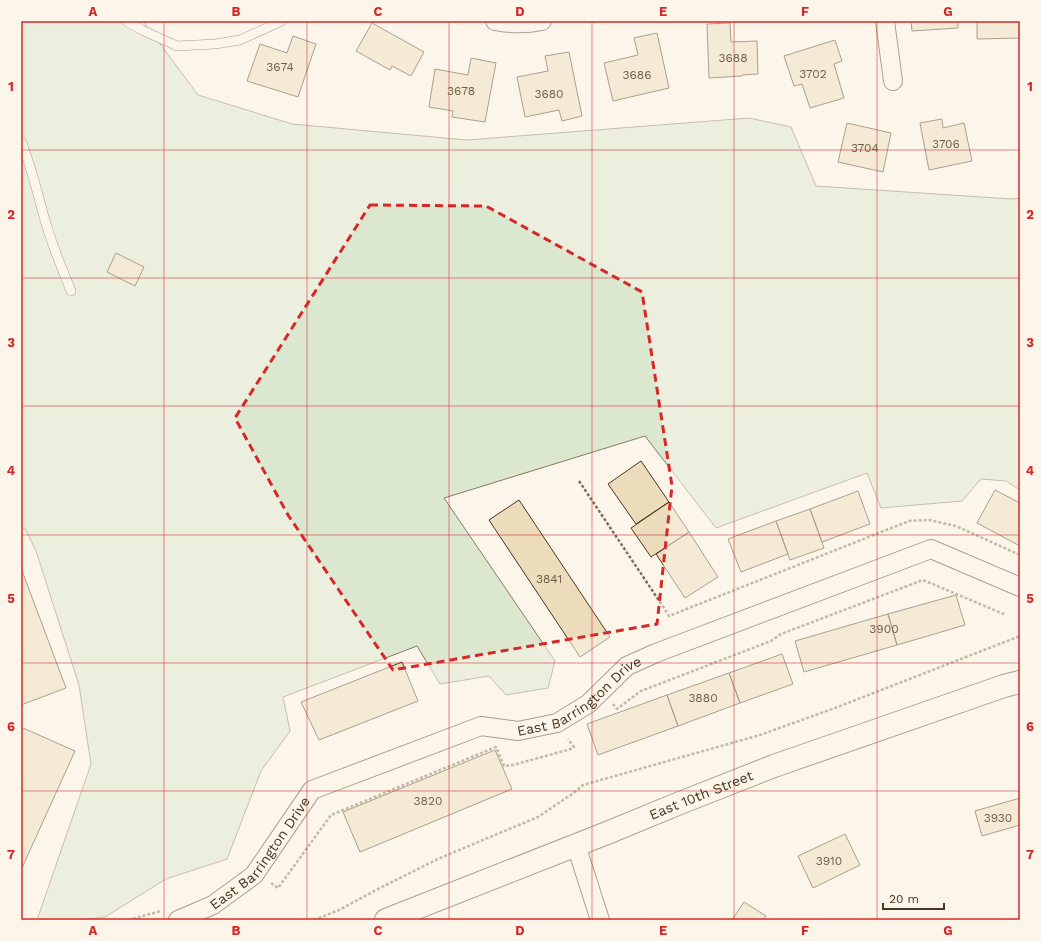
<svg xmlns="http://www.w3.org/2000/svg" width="1041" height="941" font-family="'Work Sans',sans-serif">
  <rect width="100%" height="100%" fill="#fbf6e9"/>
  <path fill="#dce7d0" stroke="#887966" d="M 21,21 L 143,21 L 198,95 L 292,124 L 467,140 L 749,118 L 791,127 L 816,186 L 1012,199 L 1020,198 L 1020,490 L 1006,481 L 981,479 L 962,501 L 881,508 L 867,473 L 716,528 L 645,436 L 444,498 L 555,661 L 548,688 L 506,695 L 489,676 L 440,684 L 417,646 L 283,697 L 290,731 L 261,771 L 227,859 L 166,879 L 105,917 L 80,920 L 37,920 L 91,764 L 79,685 L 36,551 L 25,528 L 21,529 Z"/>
  <path fill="#ecdcbc" stroke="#4a3520" d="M 911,21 L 958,21 L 958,28 L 912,31 Z
    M 977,21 L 1020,21 L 1020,38 L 977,39 Z
    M 372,23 L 424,52 L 411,76 L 392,66 L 390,70 L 356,51 Z
    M 730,23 L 731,42 L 757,41 L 758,74 L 742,75 L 742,76 L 709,78 L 707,24 Z
    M 657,33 L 669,88 L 613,101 L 604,63 L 638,55 L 634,38 Z
    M 293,36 L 316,44 L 298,97 L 247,81 L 260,44 L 287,53 Z
    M 835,40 L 842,61 L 834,64 L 844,98 L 810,108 L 802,84 L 794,86 L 784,56 Z
    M 569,52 L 582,116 L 562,121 L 559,110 L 525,117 L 517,77 L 548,71 L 545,56 Z
    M 471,58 L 496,63 L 485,122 L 452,117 L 453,111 L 429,107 L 435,69 L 468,75 Z
    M 942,119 L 943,128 L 964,123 L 972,161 L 929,170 L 920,123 Z
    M 847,123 L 891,133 L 883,172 L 838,162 Z
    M 116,253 L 144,267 L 135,286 L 107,272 Z
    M 641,461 L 669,502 L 636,524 L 608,484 Z
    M 995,490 L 1020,503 L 1020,546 L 977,523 Z
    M 858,491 L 870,524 L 822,542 L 810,509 Z
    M 519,500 L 610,637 L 580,657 L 489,520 Z
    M 669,502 L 689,532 L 651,557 L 631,528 Z
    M 810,509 L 824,548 L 790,560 L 776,521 Z
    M 776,521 L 788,554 L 741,572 L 728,539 Z
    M 689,532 L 718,577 L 685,598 L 656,554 Z
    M 21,568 L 66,688 L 21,705 Z
    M 956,595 L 965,625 L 897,645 L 888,614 Z
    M 888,614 L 897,645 L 804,672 L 795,641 Z
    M 782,654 L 793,684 L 740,703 L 729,673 Z
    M 402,662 L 418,701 L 319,740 L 301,702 Z
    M 729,673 L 740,703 L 678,726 L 667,695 Z
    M 667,695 L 678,726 L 598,755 L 587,724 Z
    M 23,728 L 75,751 L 21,870 L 21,732 Z
    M 495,750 L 512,789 L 360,852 L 343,812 Z
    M 1020,798 L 1020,825 L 982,836 L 975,811 Z
    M 845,834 L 860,865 L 813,888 L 798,856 Z
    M 744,902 L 766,916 L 763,920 L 732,920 Z"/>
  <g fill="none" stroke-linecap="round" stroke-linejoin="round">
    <g stroke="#4a3520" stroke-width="10">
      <path id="service" d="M 126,21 L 142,30 L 177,46 L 215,44 L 240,40 L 282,21
        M 21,141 C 32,168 38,196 46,224 C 53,247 62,269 71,291"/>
    </g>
    <g stroke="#4a3520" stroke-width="20">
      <g id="minor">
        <path d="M 495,21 C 510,24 527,24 542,21"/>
        <path d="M 885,21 L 893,81"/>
        <path d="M 576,845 L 600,920"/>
        <path id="s1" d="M 178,920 L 213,905 L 254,875 L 312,790 L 481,726 L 518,731 L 557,723 L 588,704 L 627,666 L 656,653 L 931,549 L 1020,587"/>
      </g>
    </g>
    <g stroke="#4a3520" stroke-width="24">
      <g id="primary">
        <path id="s2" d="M 386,920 L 607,833 L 680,803 L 774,766 L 1004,686 L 1020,682"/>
      </g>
    </g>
    <path stroke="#7f6f5c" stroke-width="2.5" stroke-dasharray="3 2" stroke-linecap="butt" d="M 579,481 L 664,608 L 669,616 L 909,521 L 929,520 L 956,526 L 1020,555
      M 613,704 L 617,709 L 641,691 L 771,641 L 781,634 L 923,580 L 1006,615
      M 271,883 L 278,888 L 331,815 L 496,747 L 504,766 L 513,765 L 571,749 L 574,747 L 568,739
      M 128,920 L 161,911
      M 314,920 L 339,910 L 378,889 L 440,858 L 538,817 L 575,792 L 583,785 L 760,735 L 835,708 L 1020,636"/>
    <use href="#service" stroke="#fbf6e9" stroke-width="9"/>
    <use href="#minor" stroke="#fbf6e9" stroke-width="18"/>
    <use href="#primary" stroke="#fbf6e9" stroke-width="22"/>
  </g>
  <path d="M0 0H1041V941H0ZM 370,205 L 486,206 L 642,292 L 672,486 L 657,624 L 393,670 L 288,515 L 235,418 Z" fill="#fbf6e9" fill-opacity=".55" fill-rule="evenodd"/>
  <path fill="none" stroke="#d62828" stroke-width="3" stroke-dasharray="8 5" stroke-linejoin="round" d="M 370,205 L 486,206 L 642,292 L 672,486 L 657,624 L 393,670 L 288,515 L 235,418 Z"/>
  <path fill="none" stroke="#d62828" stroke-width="1" stroke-opacity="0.55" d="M 164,21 L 164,920M 307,21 L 307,920M 449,21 L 449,920M 592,21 L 592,920M 734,21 L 734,920M 877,21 L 877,920M 21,150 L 1020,150M 21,278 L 1020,278M 21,406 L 1020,406M 21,535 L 1020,535M 21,663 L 1020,663M 21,791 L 1020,791"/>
  <g text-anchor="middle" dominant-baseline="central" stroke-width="3" stroke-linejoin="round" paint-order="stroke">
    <g font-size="12" fill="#725f47">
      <text x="733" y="58">3688</text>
      <text x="280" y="67">3674</text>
      <text x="813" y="74">3702</text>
      <text x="637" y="75">3686</text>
      <text x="461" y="91">3678</text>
      <text x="549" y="94">3680</text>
      <text x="946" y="144">3706</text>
      <text x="865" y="148">3704</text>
      <text x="549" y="579">3841</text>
      <text x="884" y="629">3900</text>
      <text x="703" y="698">3880</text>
      <text x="428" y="801">3820</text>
      <text x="998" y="818">3930</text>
      <text x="829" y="861">3910</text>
    </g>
    <g font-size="14" fill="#4a3520" stroke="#fbf6e9">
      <text stroke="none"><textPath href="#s1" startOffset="482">East Barrington Drive</textPath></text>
      <text stroke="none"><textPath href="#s2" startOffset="339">East 10th Street</textPath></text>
      <text stroke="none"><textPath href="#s1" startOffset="109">East Barrington Drive</textPath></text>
    </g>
  </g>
  <rect width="1041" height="941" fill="none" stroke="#fbf6e9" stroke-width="44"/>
  <path d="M883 903v6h61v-6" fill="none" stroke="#4a3520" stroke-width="2"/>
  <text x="889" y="903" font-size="12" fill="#4a3520" stroke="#fbf6e9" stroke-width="3" paint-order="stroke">20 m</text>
  <rect x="22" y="22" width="997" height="897" fill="none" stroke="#d62828" stroke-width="1.5"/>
  <g font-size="13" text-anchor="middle" font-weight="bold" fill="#d62828">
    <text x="93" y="16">A</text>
    <text x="236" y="16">B</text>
    <text x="378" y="16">C</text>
    <text x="520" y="16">D</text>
    <text x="663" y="16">E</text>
    <text x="805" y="16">F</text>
    <text x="948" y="16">G</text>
    <text x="11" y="91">1</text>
    <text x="1030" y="91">1</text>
    <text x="11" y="219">2</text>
    <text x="1030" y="219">2</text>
    <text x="11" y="347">3</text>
    <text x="1030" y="347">3</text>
    <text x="11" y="475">4</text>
    <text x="1030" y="475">4</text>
    <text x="11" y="603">5</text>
    <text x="1030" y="603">5</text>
    <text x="11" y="731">6</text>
    <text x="1030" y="731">6</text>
    <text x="11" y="859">7</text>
    <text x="1030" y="859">7</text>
    <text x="93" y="935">A</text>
    <text x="236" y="935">B</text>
    <text x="378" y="935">C</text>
    <text x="520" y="935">D</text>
    <text x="663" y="935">E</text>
    <text x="805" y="935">F</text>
    <text x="948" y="935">G</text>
  </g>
</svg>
